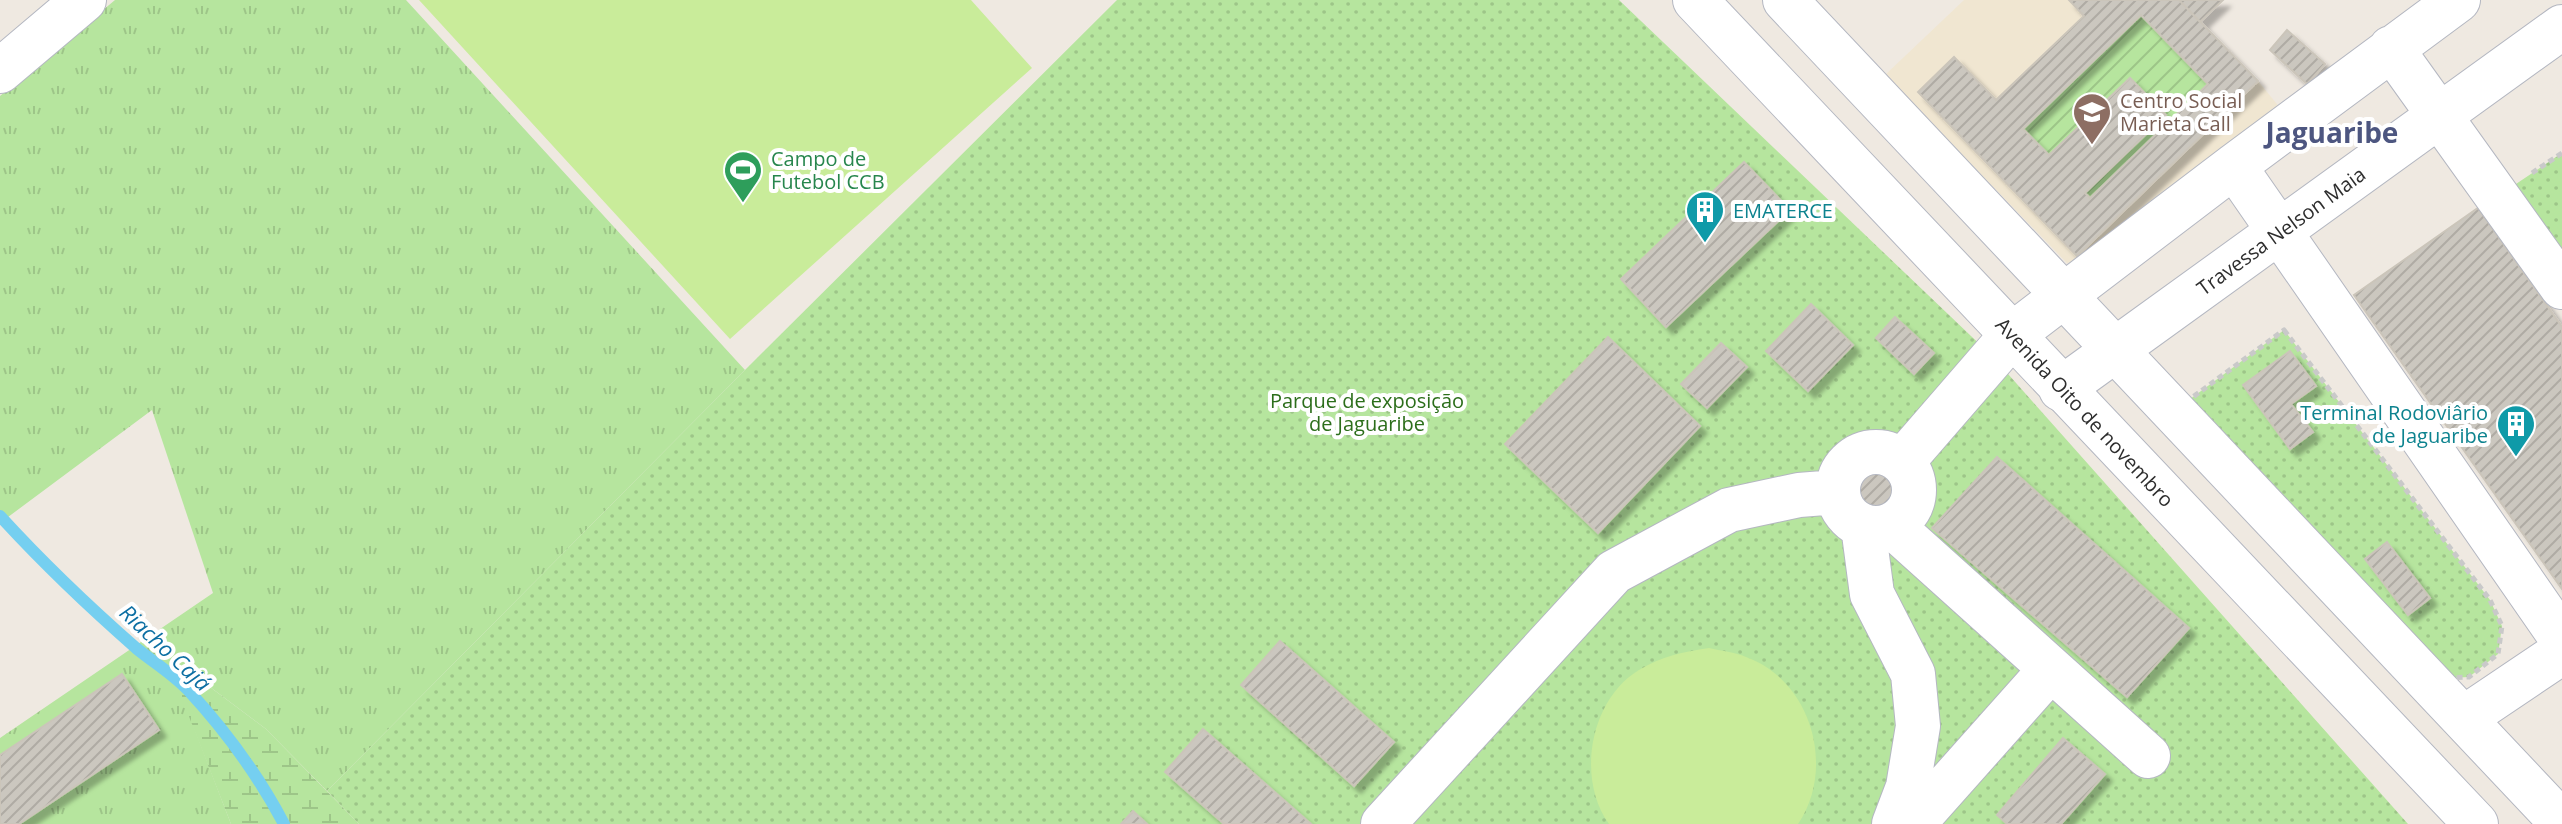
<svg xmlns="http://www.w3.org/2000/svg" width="2562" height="824" font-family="'Open Sans',sans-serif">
  <defs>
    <pattern id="grass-tufts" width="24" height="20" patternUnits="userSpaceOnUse" patternTransform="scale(2)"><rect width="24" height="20" fill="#b6e59e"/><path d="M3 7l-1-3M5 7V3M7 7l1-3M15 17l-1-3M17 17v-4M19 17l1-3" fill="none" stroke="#9dc588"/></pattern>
    <pattern id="wetland-marsh" width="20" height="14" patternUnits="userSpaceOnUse" patternTransform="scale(2)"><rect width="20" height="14" fill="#b6e59e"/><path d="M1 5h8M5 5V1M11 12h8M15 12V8" fill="none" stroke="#9dc588"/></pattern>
    <pattern id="park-dots" width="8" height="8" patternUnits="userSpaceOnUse" patternTransform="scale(2)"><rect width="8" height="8" fill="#b6e59e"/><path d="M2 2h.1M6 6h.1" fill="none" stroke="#9dc588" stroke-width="1.8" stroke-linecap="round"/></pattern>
    <pattern id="garden-furrows" width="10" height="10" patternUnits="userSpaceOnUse" patternTransform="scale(2)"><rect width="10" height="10" fill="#b6e59e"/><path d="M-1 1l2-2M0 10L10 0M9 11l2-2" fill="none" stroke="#9dc588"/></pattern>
    <pattern id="building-hatch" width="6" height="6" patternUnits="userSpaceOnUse" patternTransform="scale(2)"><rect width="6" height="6" fill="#cbc7bf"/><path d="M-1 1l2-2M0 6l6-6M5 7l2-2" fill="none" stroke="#afaba4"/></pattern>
    <filter id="shadow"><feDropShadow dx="7" dy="7" stdDeviation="2" flood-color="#0004"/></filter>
  </defs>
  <rect width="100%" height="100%" fill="#efe9e1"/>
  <path fill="#f0e6d1" d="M 1964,0 L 2179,0 L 2258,81 L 2281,109 L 2076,261 L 2067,263 L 1885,75 Z"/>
  <path fill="url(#grass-tufts)" d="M 115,0 L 406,0 L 745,370 L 327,791 L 266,729 L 190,672 L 173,673 L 231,824 L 0,824 L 0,738 L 213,593 L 152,410 L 0,523 L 0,96 Z"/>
  <path fill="url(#wetland-marsh)" d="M 190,672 L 266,729 L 359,824 L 231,824 L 172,673 Z"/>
  <path fill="url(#park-dots)" d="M 1117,0 L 1619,0 L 1993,357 L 2408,824 L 359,824 L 327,791 L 745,370 Z
    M 2562,153 L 2562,252 L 2513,186 Z
    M 2284,330 L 2490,600 L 2502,626 L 2498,654 L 2469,677 L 2449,678 L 2182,405 Z"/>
  <path fill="url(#garden-furrows)" d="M 2141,15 L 2208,84 L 2090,198 L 2085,193 L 2165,115 L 2130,78 L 2049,155 L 2023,129 Z"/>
  <path fill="#c9ec9a" d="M 419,0 L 971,0 L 1032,68 L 730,339 Z
    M 1709,648 C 1721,651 1735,652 1746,657 C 1812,681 1836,768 1798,824 L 1609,824 C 1576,779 1590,699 1639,670 C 1662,656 1683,652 1709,648 Z"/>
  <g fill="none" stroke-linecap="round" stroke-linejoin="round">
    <path stroke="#75cff0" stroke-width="12" d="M 0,516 C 43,563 88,606 136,648 C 153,662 173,674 188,690 C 226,731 258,775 284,824"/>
  </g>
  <path fill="url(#building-hatch)" stroke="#cbc5ba" stroke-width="2" fill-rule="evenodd" filter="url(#shadow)" d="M 2069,0 L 2179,0 L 2258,81 L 2077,256 L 1918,92 L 1954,57 L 1996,100 L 2084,16 ZM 2141,15 L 2208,84 L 2090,198 L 2085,193 L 2166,115 L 2130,78 L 2049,155 L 2023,129 Z
    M 2179,0 L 2223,0 L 2200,22 Z
    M 2287,30 L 2325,64 L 2307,84 L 2270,50 Z
    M 1744,162 L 1790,210 L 1666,327 L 1621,279 Z
    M 2478,208 L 2562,327 L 2562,589 L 2354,295 Z
    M 1811,304 L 1853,345 L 1808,391 L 1766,351 Z
    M 1895,317 L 1934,353 L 1914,374 L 1876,338 Z
    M 1608,337 L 1700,426 L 1598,533 L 1505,444 Z
    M 1721,343 L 1747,367 L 1707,408 L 1681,384 Z
    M 2290,351 L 2316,386 L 2291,404 L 2313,432 L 2290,449 L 2243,385 Z
    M 1997,457 L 2189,628 L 2127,697 L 1932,528 Z
    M 1873,463 L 1883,463 L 1903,482 L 1904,492 L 1896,509 L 1856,511 L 1850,504 L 1851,478 L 1864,465 Z
    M 2387,542 L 2430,598 L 2408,615 L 2365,559 Z
    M 1280,641 L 1394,742 L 1354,786 L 1241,685 Z
    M 122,674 L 159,730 L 19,824 L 0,824 L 0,755 Z
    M 1203,729 L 1311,824 L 1224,824 L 1165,772 Z
    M 2063,738 L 2105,774 L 2061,824 L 2007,824 L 1997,815 Z
    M 1133,811 L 1147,824 L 1121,824 Z"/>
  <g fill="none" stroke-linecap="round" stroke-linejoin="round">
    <g stroke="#b4b7c1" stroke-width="46">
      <path id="street" d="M 2391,48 L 2562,287
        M 0,71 L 84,0
        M 2234,166 L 2562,639
        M 2061,389 L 2562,27
        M1838 490a38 38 0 1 1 76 0a38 38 0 1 1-76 0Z
        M 1902,462 L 2012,335 L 2234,166 L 2458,0
        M 1891,525 L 2148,756
        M 1863,526 L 1872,594 L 1913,674 L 1918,726 L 1908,787 L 1894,824
        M 2464,718 L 2562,652
        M 1383,824 L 1614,572 L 1729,510 L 1799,495 L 1837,492
        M 1913,824 L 2050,670"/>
    </g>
    <g stroke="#b4b7c1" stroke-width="46">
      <path id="secondary" d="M 1695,0 L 2476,824
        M 1785,0 L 2562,823"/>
    </g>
    <path stroke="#c9c9c9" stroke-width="5" stroke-dasharray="6 4" stroke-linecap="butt" d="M 2532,173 L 2562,153
      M 2284,330 L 2490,600 L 2502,626 L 2498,654 L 2469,677 L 2449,678 L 2182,405 Z"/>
    <use href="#street" stroke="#fff" stroke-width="44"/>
    <use href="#secondary" stroke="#fff" stroke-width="44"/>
  </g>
  <defs>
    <g id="school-pin" transform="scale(2)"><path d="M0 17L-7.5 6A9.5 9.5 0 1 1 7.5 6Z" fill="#8d6e63" stroke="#fff"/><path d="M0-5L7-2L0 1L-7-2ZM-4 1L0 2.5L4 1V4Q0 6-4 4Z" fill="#fff"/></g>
    <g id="stadium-pin" transform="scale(2)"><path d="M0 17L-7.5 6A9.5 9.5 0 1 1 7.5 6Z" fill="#2e9e5b" stroke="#fff"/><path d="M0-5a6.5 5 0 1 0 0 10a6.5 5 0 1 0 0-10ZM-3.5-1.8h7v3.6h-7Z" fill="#fff"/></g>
    <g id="building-pin" transform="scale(2)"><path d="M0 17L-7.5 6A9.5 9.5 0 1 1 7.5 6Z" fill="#0f9aa8" stroke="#fff"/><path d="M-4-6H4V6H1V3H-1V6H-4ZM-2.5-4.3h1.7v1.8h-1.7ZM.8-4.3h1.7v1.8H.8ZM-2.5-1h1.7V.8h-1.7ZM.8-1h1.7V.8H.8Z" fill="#fff"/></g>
  </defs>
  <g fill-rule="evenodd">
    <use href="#school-pin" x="2092" y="112"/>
    <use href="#stadium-pin" x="743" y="170"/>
    <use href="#building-pin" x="1705" y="210"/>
    <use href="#building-pin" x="2516" y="424"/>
  </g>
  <g text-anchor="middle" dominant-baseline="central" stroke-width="8" stroke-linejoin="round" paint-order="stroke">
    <g font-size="20" fill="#785e54" stroke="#fff" text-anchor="start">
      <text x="2120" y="100">Centro Social<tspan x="2120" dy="23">Marieta Call</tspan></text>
    </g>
    <g font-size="20" fill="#27864d" stroke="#fff" text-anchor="start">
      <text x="771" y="158">Campo de<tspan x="771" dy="23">Futebol CCB</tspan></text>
    </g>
    <g font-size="20" fill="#0d838f" stroke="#fff" text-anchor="start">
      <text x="1733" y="210">EMATERCE</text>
      <text x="2488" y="412" text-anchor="end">Terminal Rodoviârio<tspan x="2488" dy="23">de Jaguaribe</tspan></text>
    </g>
    <g font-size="20" fill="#2e2e2e" stroke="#fff">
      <text transform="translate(2281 231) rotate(-36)">Travessa Nelson Maia</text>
      <text transform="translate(2085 412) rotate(47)">Avenida Oito de novembro</text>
    </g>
    <g font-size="20" fill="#2c6e1b" stroke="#fff">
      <text x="1367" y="400">Parque de exposição<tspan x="1367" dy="23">de Jaguaribe</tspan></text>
    </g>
    <g font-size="22" font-style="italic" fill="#0d6fa3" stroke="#fff">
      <text transform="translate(166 647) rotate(43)">Riacho Cajá</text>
    </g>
    <g font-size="28" font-weight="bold" fill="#4d5680" stroke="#fff">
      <text x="2332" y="132">Jaguaribe</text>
    </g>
  </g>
</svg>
